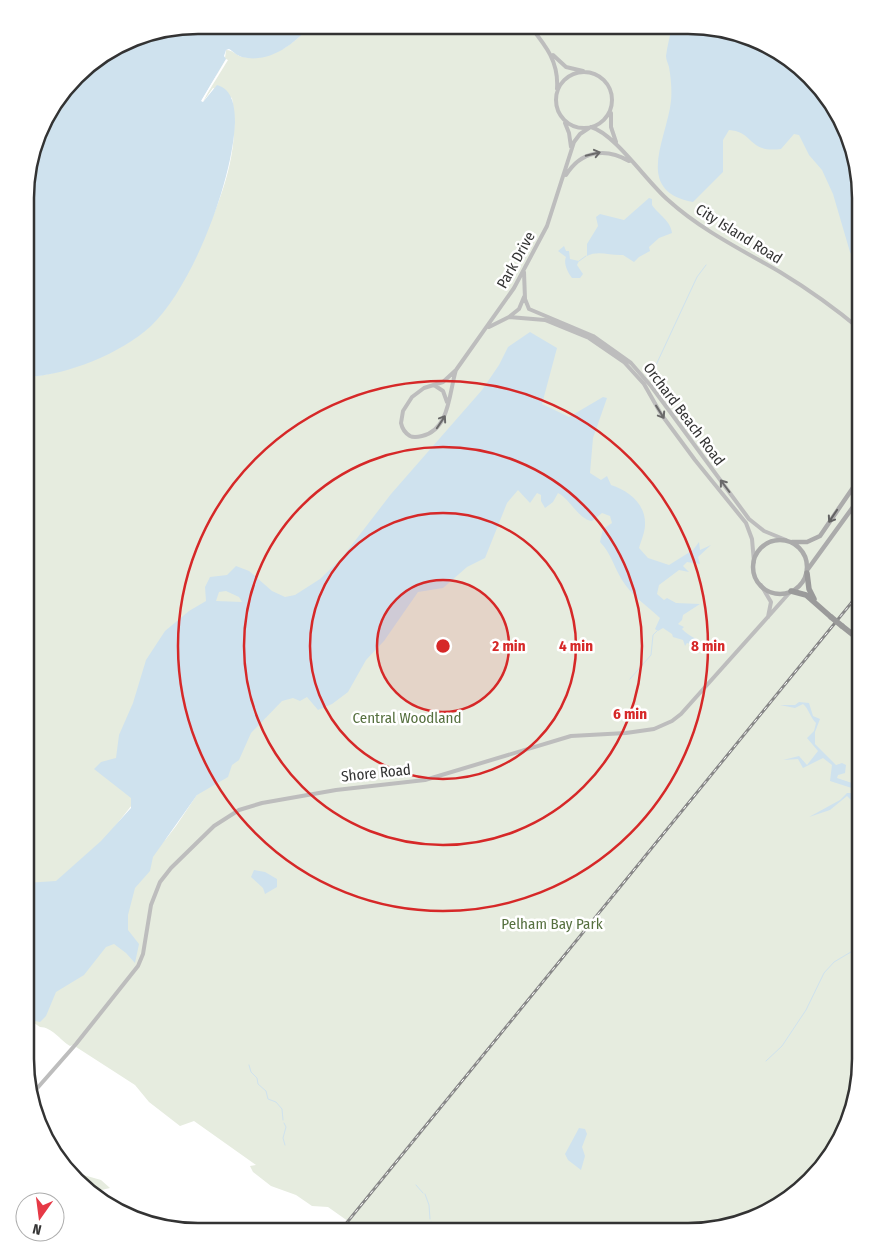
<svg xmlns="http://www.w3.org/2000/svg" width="886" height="1257" font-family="'Fira Sans Condensed',sans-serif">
  <rect width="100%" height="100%" fill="#fff"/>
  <path fill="#e6ecdf" d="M 312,25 L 672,26 L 787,67 L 861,262 L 861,1071 L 832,1156 L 765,1214 L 689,1232 L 347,1231 L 352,1224 L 328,1207 L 312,1206 L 296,1195 L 271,1186 L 253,1172 L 250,1166 L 256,1165 L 194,1121 L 180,1126 L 149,1102 L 135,1085 L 73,1045 L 70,1046 C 60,1040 52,1027 40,1027 L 34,1023 L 25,1037 L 25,1010 L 116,923 L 146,854 L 166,839 L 176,826 L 394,500 L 147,786 L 82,868 L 25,907 L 26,377 C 65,375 123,352 151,325 C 173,304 186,275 199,248 C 221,200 241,151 232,98 L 213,88 L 203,102 L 225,58 L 226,50 C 234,50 236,56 243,57 C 273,60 292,45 312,25 Z
    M 73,1172 L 101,1180 L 110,1188 L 89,1193 Z"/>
  <path fill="#cfe2ee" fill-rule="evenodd" d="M 197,25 L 312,25 C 294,43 271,64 242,57 C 236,55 234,52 229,49 L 226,50 L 224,56 L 226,59 L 201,101 L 203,102 L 217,85 C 233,89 235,108 235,122 C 233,180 193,286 151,326 C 120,354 68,375 26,377 L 27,175 L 48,111 L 84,68 L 142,34 Z
    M 672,26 L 711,27 L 793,60 L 843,121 L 861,197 L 861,271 L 850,252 L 833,194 L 822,170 L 809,155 L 799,135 L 794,134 L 781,149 C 747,153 755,132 729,130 L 723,140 L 723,172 L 693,202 C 633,191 667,139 671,101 C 672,91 671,78 669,67 C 668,63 666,60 666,56 C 667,47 670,36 672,26 Z
    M 649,198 L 652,199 L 652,205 C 658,214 671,221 672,233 L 659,238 L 649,247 L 650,251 L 639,257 L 634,262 L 623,255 C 611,256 598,250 587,256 L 587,244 L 598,226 L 596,217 L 600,214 L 624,220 Z
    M 564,246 L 566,251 L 569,251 L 570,259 L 579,261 L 577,265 L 583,274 L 580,278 L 572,278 C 568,273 563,263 566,257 L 558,251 Z
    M 530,332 L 557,348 L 542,404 L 569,417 L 603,397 L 607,398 L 593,438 L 590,473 L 601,480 L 607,476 L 611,485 C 629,491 646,504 645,525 C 645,532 641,541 639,548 L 648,558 L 669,565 L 693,550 L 699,542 L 700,550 L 711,545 L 698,557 L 700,564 L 687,562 L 683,566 L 689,572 L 679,570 L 659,585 L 657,594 L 664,600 L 667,598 L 676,603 L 700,604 L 683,615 L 682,620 L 678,624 L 684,627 L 682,629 C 689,637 702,640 705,648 L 687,643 L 685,646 L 683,640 L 673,637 L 672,634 L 663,628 L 658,631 L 655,629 L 660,618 C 645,604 633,597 622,580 C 614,567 611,553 600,542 L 603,529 L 612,523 L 610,516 L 602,513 L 592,521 C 578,519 571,500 558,493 L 553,502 L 545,508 L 541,501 L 541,495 L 537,493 L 530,503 L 518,490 L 507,503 L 485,558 L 467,567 L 443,588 L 418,592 L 384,641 L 366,660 L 348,692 L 332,704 L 318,710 L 307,697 L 300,701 L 293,698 L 282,701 L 251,733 L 239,760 L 232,765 L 228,777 L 197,795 L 153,857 L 150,871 L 135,888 L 128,915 L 128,930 L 139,944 L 135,963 L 126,953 L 114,944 L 106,947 L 84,975 L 56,992 L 46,1016 L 40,1022 L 35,1021 L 25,1037 L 25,883 L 56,881 L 101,841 L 131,808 L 131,798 L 94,769 L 101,762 L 116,758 L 119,735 L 133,703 L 146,660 L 165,631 L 189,611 L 206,601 L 205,587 L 210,577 L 227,575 L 236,566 L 249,571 L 272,591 L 285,597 L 295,595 L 320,579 L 341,559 L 391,494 L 482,390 L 499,365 L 508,347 ZM 226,591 L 239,597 L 242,602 L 216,601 L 219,592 Z
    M 799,702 L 809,703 L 813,716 L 820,719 L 815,732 L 815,744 L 836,765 L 842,763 L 846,765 L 845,773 L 838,775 L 837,778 L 861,786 L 861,814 L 857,813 L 855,804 L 847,796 L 830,810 L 809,817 L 840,800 L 847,793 L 859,793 L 861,791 L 830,781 L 832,765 L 823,758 L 803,768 L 798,759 L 783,760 L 799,756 L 807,765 L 818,751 L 807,738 L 814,731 L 816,723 C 810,717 809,709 803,704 L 795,708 L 780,705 L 795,705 Z
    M 254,870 L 265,872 L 277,879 L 277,887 L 265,894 L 263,888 L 251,877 Z
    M 579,1128 L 585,1129 L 587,1134 L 582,1147 L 585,1156 L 581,1170 L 568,1160 L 565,1154 Z"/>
  <path fill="#fff" d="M 226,59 L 228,60 L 202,102 L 202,100 Z"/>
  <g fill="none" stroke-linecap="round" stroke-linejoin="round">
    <path stroke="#cfe2ee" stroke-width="1" d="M 579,261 L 586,256
      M 656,365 L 697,277 L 706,265
      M 630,679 L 651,655 L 653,635 L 657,631
      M 766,1061 L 782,1046 L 806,1010 L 824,973 L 834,962 L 861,946
      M 249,1065 L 251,1072 L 257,1078 L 258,1084 L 266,1091 L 268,1099 L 276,1102 L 282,1109 L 283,1120
      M 284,1123 L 286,1127 L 283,1138 L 285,1145
      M 416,1185 L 423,1193
      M 425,1194 L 429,1205 L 430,1219
      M 429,1231 L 431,1222"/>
    <path stroke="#bdbdbd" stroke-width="4" d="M 530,26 C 546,46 559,62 557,89
      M 553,55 L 566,67 L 583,71
      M556 100a28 28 0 1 1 56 0a28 28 0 1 1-56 0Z
      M 611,113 L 611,127 L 616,142
      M 565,123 L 569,133 L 571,147
      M 591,127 C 615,134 647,182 668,200 C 701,230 742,250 780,272 C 808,289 836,309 861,330
      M 566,175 C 581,151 605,147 629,161
      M 524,272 L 525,299 L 529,309 L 593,336 L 631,363 L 651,386 L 749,519 L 764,531 L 786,540
      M 509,317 L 519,309 L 524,297
      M 489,327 L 509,317 L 545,320 L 589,338 L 624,362 L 644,384 L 661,414 L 695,460 L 746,523 L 752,539 L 754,562
      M 456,370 C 449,392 450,430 422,436 C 418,437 414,438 410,436 C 405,433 402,428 401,423 L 403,411 L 412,397 L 424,388 L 443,382 L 456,370 L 514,288 L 547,226 L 574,142 L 580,134 L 589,128
      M 434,385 L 443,391 L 447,402
      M 761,585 L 771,602 L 768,617
      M 33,1093 L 76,1044 L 138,966 L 143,954 L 151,905 L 160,882 L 171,868 L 214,826 L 239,810 L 262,803 L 336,790 L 425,780 L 571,736 L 626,733 L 654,729 L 672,721 L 681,714 L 791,591"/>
    <path stroke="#ababab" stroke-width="4.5" d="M753 567a27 27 0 1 1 54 0a27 27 0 1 1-54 0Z
      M 792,542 L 807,542 L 820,536 L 861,476
      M 808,569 L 861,496"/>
    <path stroke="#9a9a9a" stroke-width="5.5" d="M 807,573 L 809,589 L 814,599
      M 791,591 L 806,595 L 831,617
      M 842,626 L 861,641"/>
    <g stroke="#888" stroke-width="3">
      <path id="rail" d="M 340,1231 L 861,591"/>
    </g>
    <use href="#rail" stroke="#fff" stroke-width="1" stroke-dasharray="4" stroke-linecap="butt"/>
    <path stroke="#9a9a9a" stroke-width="5.5" d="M 831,617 L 842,626"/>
  </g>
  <defs><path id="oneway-shaft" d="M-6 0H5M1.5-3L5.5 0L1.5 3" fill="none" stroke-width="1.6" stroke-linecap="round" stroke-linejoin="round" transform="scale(1.25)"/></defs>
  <g stroke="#6a6a6a">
    <use href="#oneway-shaft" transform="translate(593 154) rotate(-14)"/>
    <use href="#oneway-shaft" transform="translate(660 412) rotate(58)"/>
    <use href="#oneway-shaft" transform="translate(441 422) rotate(-56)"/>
    <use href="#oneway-shaft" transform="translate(725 486) rotate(-127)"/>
  </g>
  <use stroke="#636363" href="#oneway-shaft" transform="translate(833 516) rotate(124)"/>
  <circle cx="443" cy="646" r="66" fill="#d62828" fill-opacity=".12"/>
  <g fill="none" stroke="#d62828" stroke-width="2.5">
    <circle cx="443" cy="646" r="66"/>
    <circle cx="443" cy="646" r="133"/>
    <circle cx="443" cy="646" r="199"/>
    <circle cx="443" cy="646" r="265"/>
  </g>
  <g text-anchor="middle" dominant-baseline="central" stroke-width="5" stroke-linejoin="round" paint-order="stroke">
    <g font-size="15" fill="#333" stroke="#fff">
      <text transform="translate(739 234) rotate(32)">City Island Road</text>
      <text transform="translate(516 260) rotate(-61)">Park Drive</text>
      <text transform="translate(684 414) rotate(53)">Orchard Beach Road</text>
      <text transform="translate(376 773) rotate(-6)">Shore Road</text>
    </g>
    <g font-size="15" fill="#56703f" stroke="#fff">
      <text x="407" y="718">Central Woodland</text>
      <text x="552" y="924">Pelham Bay Park</text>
    </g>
  </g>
  <path d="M0 0H886V1257H0ZM198 34H688A164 164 0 0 1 852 198V1059A164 164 0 0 1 688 1223H198A164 164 0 0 1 34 1059V198A164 164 0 0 1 198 34Z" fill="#fff" fill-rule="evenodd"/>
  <path fill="none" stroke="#333" stroke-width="2.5" d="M198 34H688A164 164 0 0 1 852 198V1059A164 164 0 0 1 688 1223H198A164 164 0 0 1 34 1059V198A164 164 0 0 1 198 34Z"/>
  <circle cx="443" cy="646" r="8" fill="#d62828" stroke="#fff" stroke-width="2.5"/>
  <g font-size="15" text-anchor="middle" font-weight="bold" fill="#d62828" stroke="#fff" stroke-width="5" stroke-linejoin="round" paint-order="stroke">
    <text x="509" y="651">2 min</text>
    <text x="576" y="651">4 min</text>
    <text x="708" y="651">8 min</text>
    <text x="630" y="719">6 min</text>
  </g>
  <g transform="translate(40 1217) rotate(194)"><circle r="24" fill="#ffffff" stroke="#adadad"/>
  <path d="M0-4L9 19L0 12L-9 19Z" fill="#e63946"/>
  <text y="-8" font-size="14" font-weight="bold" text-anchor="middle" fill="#333333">N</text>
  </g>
</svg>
